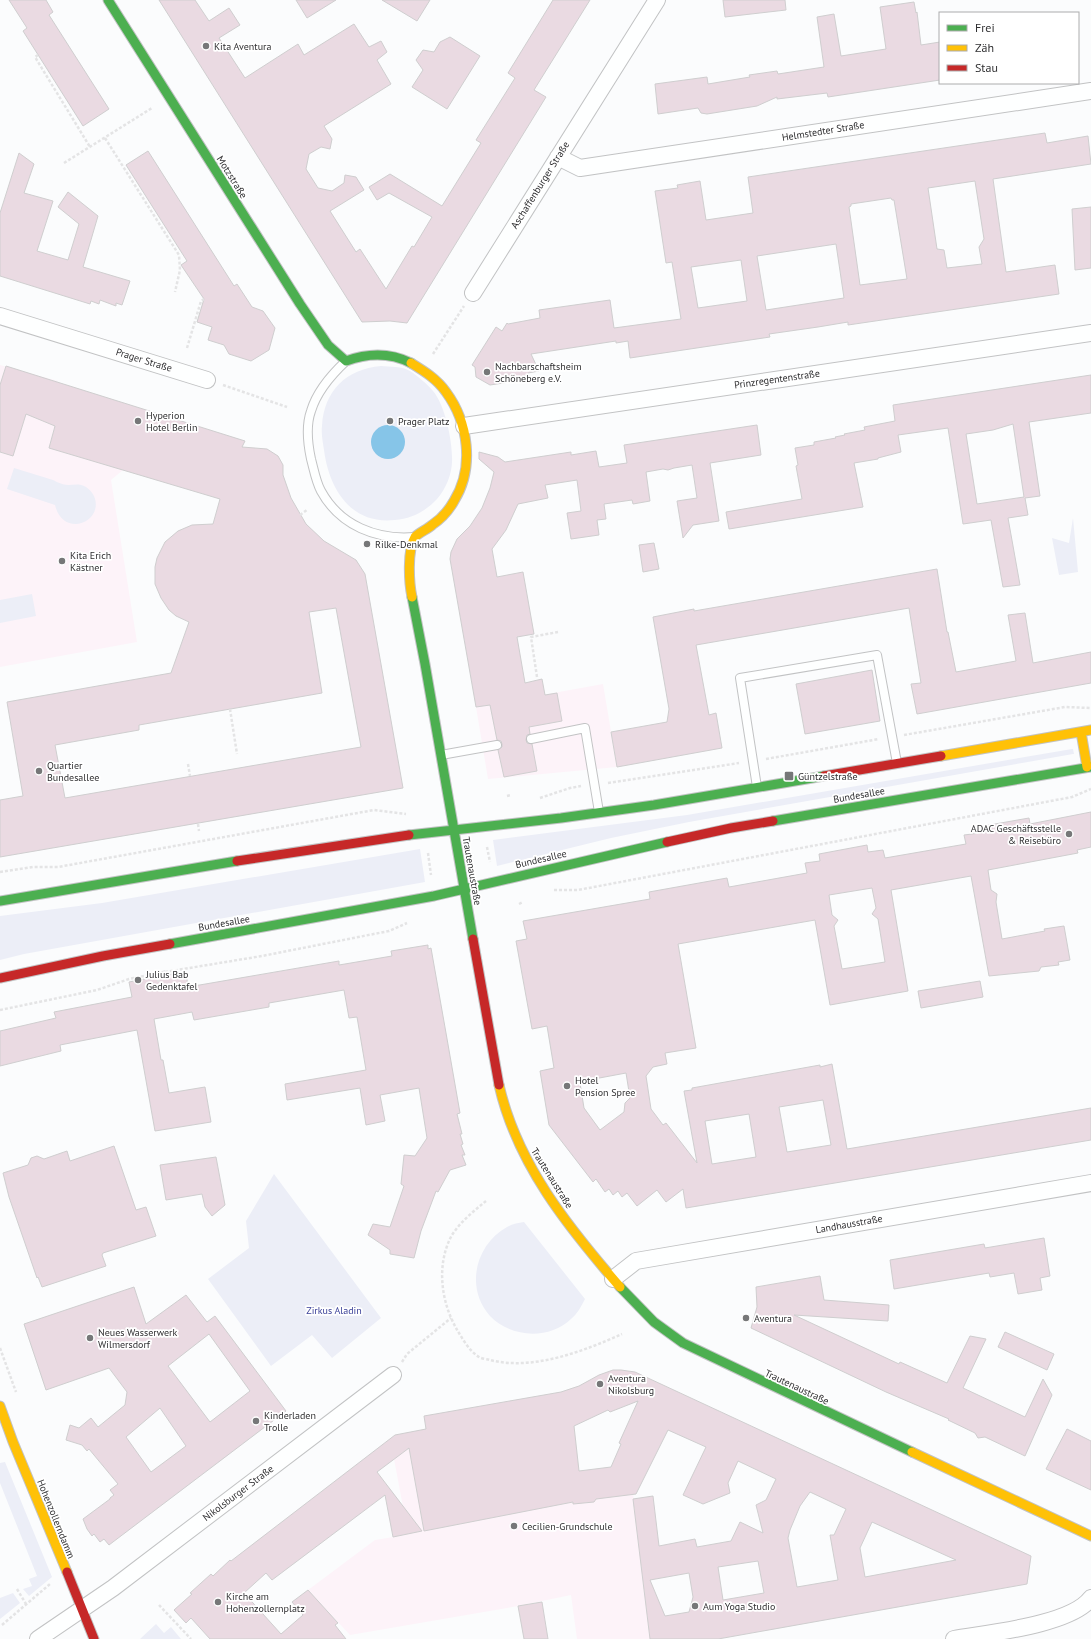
<svg xmlns="http://www.w3.org/2000/svg" width="1091" height="1639" font-family="'PT Sans',sans-serif">
  <rect width="100%" height="100%" fill="#fbfcfd"/>
  <path fill="#fdf3f9" d="M 0,365 L 58,381 L 56,386 L 55,425 L 49,448 L 123,470 L 111,480 L 137,642 L 0,667 Z
    M 603,684 L 617,767 L 488,779 L 476,707 Z
    M 549,1394 L 562,1504 L 633,1493 L 650,1639 L 577,1639 L 571,1595 L 518,1606 L 350,1635 L 308,1590 L 375,1540 L 393,1537 L 388,1515 L 404,1512 L 394,1459 L 383,1445 L 396,1435 L 426,1430 L 424,1416 Z"/>
  <path fill="#eceef7" d="M 381,366 C 390,367 402,366 410,371 C 418,376 428,385 433,391 C 445,405 452,440 452,457 C 453,472 446,489 437,499 C 426,511 411,519 395,520 C 351,525 329,489 324,450 C 323,443 321,434 322,426 C 324,391 346,369 381,366 Z
    M 14,468 C 27,472 40,476 53,480 C 57,482 63,485 68,485 C 74,485 79,483 86,487 C 89,489 92,492 94,496 C 105,522 63,539 55,505 L 7,489 Z
    M 1073,518 L 1078,572 L 1059,575 L 1052,538 L 1069,543 Z
    M 32,594 L 36,616 L 0,623 L 0,600 Z
    M 1072,749 L 1073,749 L 1074,754 L 1073,754 L 689,822 L 611,838 L 497,866 L 493,840 L 687,815 Z
    M 420,849 L 425,882 L 24,954 L 0,960 L 0,916 L 102,903 Z
    M 274,1174 L 381,1318 L 332,1358 L 312,1335 L 271,1366 L 208,1279 L 249,1248 L 246,1221 Z
    M 524,1222 L 585,1299 C 581,1307 577,1314 571,1319 C 549,1340 511,1338 490,1316 C 465,1288 475,1245 507,1227 C 512,1224 518,1223 524,1222 Z
    M 5,1462 L 52,1577 L 29,1596 L 23,1589 L 32,1586 L 29,1579 L 37,1576 L 0,1483 L 0,1463 Z
    M 13,1593 L 20,1603 L 0,1619 L 0,1598 Z
    M 156,1624 L 164,1633 L 171,1627 L 181,1639 L 140,1639 Z"/>
  <path fill="#86c5e8" d="M371 442a17 17 0 1 1 34 0a17 17 0 1 1-34 0Z"/>
  <path fill="#eadae2" stroke="#cfcecf" fill-rule="evenodd" d="M 9,0 L 46,0 L 53,12 L 49,15 L 109,109 L 83,126 L 23,31 L 27,28 Z
    M 159,0 L 195,0 L 209,21 L 229,8 L 240,25 L 219,38 L 245,78 L 298,44 L 304,55 L 354,24 L 369,47 L 381,41 L 387,52 L 377,60 L 391,84 L 324,126 L 332,139 L 330,149 L 321,147 L 309,154 L 306,169 L 318,188 L 332,191 L 344,183 L 345,175 L 356,177 L 364,190 L 330,211 L 356,252 L 360,249 L 386,289 L 412,246 L 414,247 L 432,217 L 389,193 L 377,200 L 369,187 L 390,174 L 442,206 L 481,143 L 476,140 L 515,78 L 508,73 L 553,0 L 590,0 L 534,90 L 546,97 L 407,323 L 390,321 L 362,322 Z
    M 296,0 L 336,0 L 307,18 Z
    M 382,0 L 430,0 L 417,21 Z
    M 723,0 L 785,0 L 786,10 L 725,17 Z
    M 914,2 L 916,13 L 917,12 L 921,45 L 940,42 L 940,80 L 828,97 L 827,93 L 777,99 L 777,97 L 757,106 L 707,114 L 701,113 L 698,108 L 658,114 L 655,84 L 707,77 L 708,84 L 750,77 L 749,75 L 777,71 L 778,74 L 824,67 L 817,17 L 834,14 L 841,56 L 886,49 L 880,7 Z
    M 450,37 L 480,56 L 447,109 L 412,87 L 423,70 L 416,60 L 423,50 L 434,52 L 440,42 Z
    M 1045,133 L 1047,143 L 1088,136 L 1091,164 L 993,179 L 1006,272 L 1055,265 L 1059,294 L 848,325 L 848,322 L 818,327 L 769,334 L 770,337 L 630,358 L 628,341 L 616,343 L 616,341 L 531,354 L 539,371 L 528,373 L 530,379 L 490,385 L 476,377 L 475,367 L 472,365 L 496,327 L 502,331 L 507,323 L 508,324 L 540,318 L 539,310 L 610,300 L 614,328 L 681,319 L 672,262 L 666,263 L 655,191 L 678,188 L 677,185 L 700,181 L 706,220 L 753,213 L 748,177 ZM 975,181 L 984,239 L 979,247 L 982,264 L 947,268 L 944,250 L 937,249 L 928,188 ZM 891,198 L 892,200 L 894,200 L 907,279 L 860,285 L 849,207 L 851,206 L 851,204 ZM 836,244 L 844,298 L 766,310 L 757,256 ZM 741,260 L 747,301 L 698,308 L 691,267 Z
    M 148,151 L 234,286 L 237,284 L 252,307 L 263,311 L 275,328 L 269,350 L 251,361 L 229,354 L 224,345 L 208,340 L 212,327 L 197,322 L 204,299 L 181,265 L 187,261 L 126,165 Z
    M 19,153 L 34,164 L 24,193 L 53,201 L 37,251 L 68,260 L 79,224 L 58,207 L 68,192 L 98,216 L 83,267 L 130,281 L 122,305 L 116,303 L 116,306 L 100,300 L 99,304 L 91,301 L 90,304 L 0,276 L 0,213 Z
    M 1091,207 L 1091,268 L 1075,270 L 1072,209 Z
    M 6,366 L 245,441 L 242,447 L 267,449 L 278,456 L 283,465 L 283,475 L 291,498 L 306,524 L 324,541 L 356,560 L 365,574 L 403,788 L 0,857 L 0,800 L 23,796 L 7,702 L 171,673 L 189,622 L 176,616 L 169,610 L 161,598 L 155,584 L 155,567 L 157,558 L 165,542 L 178,531 L 192,525 L 213,524 L 220,499 L 49,448 L 55,426 L 26,414 L 13,456 L 0,452 L 0,385 ZM 336,608 L 361,747 L 65,798 L 55,745 L 139,730 L 139,725 L 322,693 L 309,612 Z
    M 1091,375 L 1091,413 L 1029,422 L 1040,496 L 1025,498 L 1028,515 L 1008,518 L 1020,585 L 1003,587 L 991,520 L 963,524 L 948,428 L 898,435 L 901,452 L 878,458 L 878,459 L 854,463 L 863,507 L 729,529 L 726,512 L 802,499 L 796,466 L 798,465 L 795,448 L 814,445 L 814,442 L 836,438 L 835,437 L 845,435 L 844,434 L 865,430 L 864,427 L 895,421 L 893,405 ZM 1013,424 L 1024,497 L 977,504 L 966,434 L 993,430 Z
    M 757,425 L 761,455 L 710,463 L 719,521 L 693,525 L 683,538 L 677,501 L 697,498 L 692,465 L 674,468 L 668,470 L 663,469 L 646,472 L 650,501 L 633,504 L 632,500 L 604,504 L 606,519 L 597,520 L 599,535 L 571,539 L 567,513 L 581,511 L 577,480 L 545,485 L 548,498 L 518,504 L 506,530 L 492,549 L 497,577 L 523,572 L 534,634 L 517,637 L 525,683 L 542,679 L 545,695 L 557,693 L 562,721 L 529,727 L 530,734 L 527,735 L 526,740 L 527,743 L 532,744 L 537,771 L 504,777 L 498,750 L 502,747 L 502,744 L 501,741 L 497,740 L 490,705 L 476,707 L 450,559 L 451,552 L 457,539 L 470,526 L 482,508 L 490,488 L 494,472 L 479,459 L 479,452 L 498,457 L 505,462 L 571,452 L 571,455 L 596,451 L 599,467 L 627,463 L 624,445 Z
    M 654,543 L 659,569 L 643,572 L 639,545 Z
    M 937,569 L 947,632 L 948,632 L 956,672 L 1016,661 L 1008,615 L 1025,613 L 1033,663 L 1091,652 L 1091,683 L 917,714 L 911,684 L 921,683 L 909,608 L 771,632 L 696,645 L 709,715 L 716,713 L 722,748 L 617,767 L 611,732 L 667,722 L 669,709 L 653,617 L 694,609 L 694,611 Z
    M 872,670 L 880,721 L 805,734 L 796,684 Z
    M 1091,812 L 1091,847 L 1077,850 L 1078,853 L 988,870 L 991,890 L 997,894 L 996,902 L 1002,939 L 1045,931 L 1044,929 L 1064,926 L 1070,960 L 1058,962 L 1059,965 L 1041,967 L 1039,971 L 989,976 L 971,876 L 891,890 L 908,991 L 830,1005 L 815,920 L 678,944 L 696,1048 L 665,1053 L 667,1064 L 653,1067 L 646,1076 L 651,1109 L 663,1125 L 666,1123 L 697,1163 L 684,1091 L 692,1090 L 692,1088 L 820,1065 L 820,1067 L 832,1064 L 847,1149 L 1091,1108 L 1091,1140 L 686,1208 L 683,1189 L 666,1202 L 657,1190 L 637,1206 L 627,1193 L 622,1197 L 618,1191 L 613,1195 L 609,1189 L 605,1192 L 596,1179 L 593,1182 L 549,1125 L 540,1071 L 554,1068 L 547,1026 L 532,1029 L 516,941 L 527,939 L 523,921 L 650,899 L 649,892 L 727,878 L 729,887 L 807,873 L 805,863 L 820,861 L 819,854 L 867,845 L 868,852 L 883,850 L 885,858 L 966,844 L 964,835 L 980,833 L 978,827 L 1029,818 L 1030,824 ZM 872,888 L 876,908 L 872,914 L 878,919 L 885,962 L 842,969 L 834,926 L 838,920 L 832,915 L 829,895 ZM 626,1073 L 630,1098 L 625,1103 L 624,1112 L 600,1130 L 584,1108 L 580,1083 L 594,1081 L 594,1079 ZM 823,1100 L 831,1145 L 787,1152 L 779,1107 ZM 749,1114 L 756,1157 L 712,1164 L 705,1121 Z
    M 428,945 L 428,949 L 431,948 L 446,1033 L 460,1113 L 457,1114 L 462,1134 L 460,1134 L 463,1144 L 461,1145 L 465,1155 L 462,1155 L 466,1165 L 450,1170 L 438,1192 L 436,1191 L 421,1231 L 414,1258 L 390,1254 L 390,1250 L 368,1235 L 373,1224 L 390,1227 L 404,1186 L 401,1184 L 404,1155 L 415,1156 L 427,1138 L 419,1088 L 380,1095 L 385,1121 L 366,1125 L 360,1088 L 287,1100 L 285,1084 L 366,1070 L 357,1017 L 349,1018 L 344,990 L 269,1003 L 269,1007 L 194,1020 L 192,1012 L 154,1019 L 161,1060 L 163,1060 L 169,1093 L 205,1087 L 211,1122 L 155,1131 L 137,1030 L 60,1045 L 61,1051 L 0,1066 L 0,1031 L 56,1018 L 54,1012 L 132,997 L 129,982 L 150,978 L 149,974 L 165,971 L 165,975 L 186,972 L 188,987 L 339,961 L 339,965 L 392,956 L 391,951 Z
    M 980,981 L 983,997 L 921,1008 L 918,991 Z
    M 114,1146 L 136,1210 L 146,1207 L 156,1236 L 103,1253 L 102,1255 L 106,1266 L 42,1287 L 38,1277 L 37,1278 L 9,1197 L 3,1173 L 28,1165 L 31,1158 L 37,1156 L 44,1159 L 67,1151 L 70,1161 Z
    M 216,1157 L 225,1205 L 212,1216 L 205,1207 L 202,1194 L 166,1200 L 160,1165 Z
    M 1044,1238 L 1050,1276 L 1040,1278 L 1042,1290 L 1018,1294 L 1014,1273 L 990,1277 L 989,1273 L 894,1289 L 890,1260 L 984,1244 L 985,1248 Z
    M 820,1276 L 824,1300 L 889,1305 L 888,1321 L 794,1315 L 899,1364 L 900,1362 L 947,1383 L 970,1336 L 986,1339 L 963,1388 L 1025,1417 L 1043,1379 L 1052,1395 L 1025,1456 L 985,1437 L 978,1438 L 975,1433 L 948,1420 L 949,1419 L 886,1392 L 751,1328 L 757,1307 L 756,1287 Z
    M 134,1287 L 146,1324 L 186,1295 L 207,1322 L 215,1316 L 286,1411 L 109,1545 L 104,1539 L 100,1542 L 94,1534 L 92,1536 L 87,1529 L 83,1519 L 110,1499 L 110,1498 L 114,1495 L 110,1490 L 118,1484 L 89,1449 L 87,1451 L 82,1445 L 66,1440 L 70,1425 L 79,1428 L 91,1418 L 98,1427 L 125,1405 L 127,1392 L 109,1368 L 46,1390 L 24,1324 ZM 209,1334 L 250,1391 L 210,1422 L 168,1366 ZM 160,1408 L 186,1446 L 151,1472 L 126,1437 Z
    M 1005,1332 L 1054,1354 L 1047,1370 L 998,1347 Z
    M 613,1370 L 621,1370 L 635,1372 L 1031,1556 L 1027,1584 L 718,1639 L 650,1639 L 633,1499 L 653,1496 L 659,1546 L 695,1539 L 697,1547 L 731,1541 L 740,1522 L 763,1533 L 756,1505 L 766,1500 L 776,1479 L 738,1461 L 728,1483 L 730,1493 L 703,1504 L 683,1495 L 706,1447 L 668,1430 L 636,1494 L 596,1499 L 594,1502 L 573,1504 L 573,1502 L 424,1531 L 409,1448 L 377,1472 L 422,1531 L 393,1537 L 385,1495 L 272,1580 L 266,1573 L 244,1593 L 281,1634 L 303,1615 L 292,1602 L 308,1590 L 338,1623 L 335,1625 L 346,1639 L 210,1639 L 191,1618 L 186,1623 L 174,1610 L 192,1594 L 190,1593 L 211,1574 L 213,1576 L 230,1560 L 231,1561 L 395,1435 L 426,1429 L 424,1416 L 561,1392 L 579,1386 L 599,1375 ZM 638,1401 L 619,1443 L 621,1444 L 611,1467 L 579,1471 L 574,1426 L 608,1410 L 610,1412 ZM 810,1492 L 846,1509 L 834,1535 L 830,1535 L 838,1580 L 797,1587 L 788,1538 L 790,1530 L 800,1506 ZM 872,1522 L 956,1560 L 865,1577 L 860,1548 ZM 758,1561 L 764,1593 L 723,1600 L 718,1567 ZM 689,1573 L 693,1597 L 689,1612 L 665,1616 L 650,1580 Z
    M 1067,1429 L 1091,1441 L 1091,1490 L 1046,1469 Z
    M 542,1602 L 548,1639 L 524,1639 L 518,1606 Z"/>
  <g fill="none" stroke-linecap="round" stroke-linejoin="round">
    <g stroke="#c2c3c4" stroke-width="10">
      <path id="lane" d="M 346,361 C 331,375 317,391 311,411 C 306,425 308,445 311,459 C 314,470 316,482 321,491 C 340,526 377,540 414,537
        M 531,739 L 585,728 L 599,812
        M 441,755 L 497,745
        M 757,787 L 740,678 L 877,655 L 897,763"/>
    </g>
    <g stroke="#c2c3c4" stroke-width="18">
      <path id="street" d="M 558,157 L 580,168 L 1091,91
        M 473,293 L 657,0
        M 0,316 L 207,380
        M 464,426 L 1091,333
        M 613,1279 L 636,1261 L 1091,1183
        M 38,1639 L 113,1588 L 393,1375
        M 954,1639 C 988,1633 1071,1625 1091,1598"/>
    </g>
    <g stroke="#c2c3c4" stroke-width="11">
      <path id="fast" d="M 108,0 L 300,304 L 328,345 L 346,361 C 368,353 389,352 411,363
        M 412,597 L 425,664 L 473,939
        M 773,821 L 1091,767
        M 409,835 L 561,818 L 654,805 L 824,776
        M 0,901 L 237,861
        M 170,944 L 434,896 L 667,842
        M 620,1287 L 654,1322 L 683,1343 L 912,1452"/>
    </g>
    <g stroke="#c2c3c4" stroke-width="11">
      <path id="slow" d="M 411,363 C 424,371 437,379 446,392 C 468,422 475,467 454,501 C 449,510 441,519 432,525 C 428,529 418,533 415,537 C 407,550 409,583 412,597
        M 1081,732 L 1087,767
        M 941,756 L 1091,730
        M 499,1085 C 517,1164 568,1227 620,1287
        M 0,1406 L 13,1442 L 67,1572
        M 912,1452 L 1091,1536"/>
    </g>
    <g stroke="#c2c3c4" stroke-width="11">
      <path id="jam" d="M 824,776 L 941,756
        M 667,842 L 731,828 L 773,821
        M 237,861 L 409,835
        M 473,939 L 499,1085
        M 0,978 L 103,956 L 170,944
        M 67,1572 L 94,1639"/>
    </g>
    <path stroke="#e4e4e5" stroke-width="2.5" stroke-dasharray="3 2" stroke-linecap="butt" d="M 38,55 L 35,57 L 90,147
      M 105,138 L 179,255 L 180,270 L 175,292
      M 64,163 L 152,108
      M 187,348 L 201,301 L 204,299
      M 433,354 L 464,306
      M 223,385 L 287,407
      M 300,515 L 307,510
      M 537,677 L 531,637 L 558,632
      M 230,709 L 237,754
      M 904,735 L 1065,707 L 1091,708
      M 766,759 L 879,739
      M 188,764 L 190,776
      M 608,783 L 739,763
      M 507,796 L 511,795
      M 540,798 L 570,788 L 581,786
      M 198,824 L 199,831
      M 487,847 L 490,862
      M 428,853 L 431,875
      M 0,872 L 33,867 L 58,867 L 374,810 L 406,814
      M 554,890 L 578,890 L 1072,797 L 1091,789
      M 519,904 L 523,902
      M 165,972 L 262,956 L 389,931 L 407,923
      M 157,974 L 159,984
      M 0,1010 L 97,990 L 129,979 L 149,975
      M 486,1201 C 474,1211 461,1221 452,1235 C 436,1264 441,1301 456,1328 C 462,1338 469,1351 479,1357 C 482,1359 487,1359 490,1360 C 533,1371 584,1351 622,1334
      M 0,1348 L 16,1392
      M 402,1362 L 407,1354 L 451,1318
      M 17,1589 L 26,1604
      M 159,1605 L 191,1639
      M 2,1625 L 50,1584"/>
    <use href="#lane" stroke="#feffff" stroke-width="8"/>
    <use href="#street" stroke="#feffff" stroke-width="16"/>
    <use href="#fast" stroke="#4caf50" stroke-width="9"/>
    <use href="#slow" stroke="#ffc107" stroke-width="9"/>
    <use href="#jam" stroke="#c62828" stroke-width="9"/>
  </g>
  <g fill="#767778" stroke="#fff" stroke-width="1.5">
    <circle cx="206" cy="46" r="4"/>
    <circle cx="487" cy="372" r="4"/>
    <circle cx="138" cy="421" r="4"/>
    <circle cx="390" cy="421" r="4"/>
    <circle cx="367" cy="544" r="4"/>
    <circle cx="62" cy="561" r="4"/>
    <circle cx="39" cy="771" r="4"/>
    <rect x="784" y="771" width="10" height="10" rx="2"/>
    <circle cx="1069" cy="834" r="4"/>
    <circle cx="138" cy="980" r="4"/>
    <circle cx="567" cy="1086" r="4"/>
    <circle cx="746" cy="1318" r="4"/>
    <circle cx="90" cy="1338" r="4"/>
    <circle cx="600" cy="1384" r="4"/>
    <circle cx="256" cy="1421" r="4"/>
    <circle cx="514" cy="1526" r="4"/>
    <circle cx="218" cy="1602" r="4"/>
    <circle cx="695" cy="1606" r="4"/>
  </g>
  <g text-anchor="middle" dominant-baseline="central" stroke-width="3.5" stroke-linejoin="round" paint-order="stroke">
    <g font-size="10" fill="#2f2f31" stroke="#fff" text-anchor="start">
      <text x="214" y="46">Kita Aventura</text>
      <text x="495" y="366">Nachbarschaftsheim<tspan x="495" dy="12">Schöneberg e.V.</tspan></text>
      <text x="146" y="415">Hyperion<tspan x="146" dy="12">Hotel Berlin</tspan></text>
      <text x="398" y="421">Prager Platz</text>
      <text x="375" y="544">Rilke-Denkmal</text>
      <text x="70" y="555">Kita Erich<tspan x="70" dy="12">Kästner</tspan></text>
      <text x="47" y="765">Quartier<tspan x="47" dy="12">Bundesallee</tspan></text>
      <text x="798" y="776">Güntzelstraße</text>
      <text x="1061" y="828" text-anchor="end">ADAC Geschäftsstelle<tspan x="1061" dy="12">&amp; Reisebüro</tspan></text>
      <text x="146" y="974">Julius Bab<tspan x="146" dy="12">Gedenktafel</tspan></text>
      <text x="575" y="1080">Hotel<tspan x="575" dy="12">Pension Spree</tspan></text>
      <text x="754" y="1318">Aventura</text>
      <text x="98" y="1332">Neues Wasserwerk<tspan x="98" dy="12">Wilmersdorf</tspan></text>
      <text x="608" y="1378">Aventura<tspan x="608" dy="12">Nikolsburg</tspan></text>
      <text x="264" y="1415">Kinderladen<tspan x="264" dy="12">Trolle</tspan></text>
      <text x="522" y="1526">Cecilien-Grundschule</text>
      <text x="226" y="1596">Kirche am<tspan x="226" dy="12">Hohenzollernplatz</tspan></text>
      <text x="703" y="1606">Aum Yoga Studio</text>
    </g>
    <g font-size="10" fill="#2f2f31" stroke="#fff">
      <text transform="translate(823 131) rotate(-9)">Helmstedter Straße</text>
      <text transform="translate(232 177) rotate(58)">Motzstraße</text>
      <text transform="translate(540 185) rotate(-58)">Aschaffenburger Straße</text>
      <text transform="translate(144 360) rotate(17)">Prager Straße</text>
      <text transform="translate(777 379) rotate(-8)">Prinzregentenstraße</text>
      <text transform="translate(859 795) rotate(-10)">Bundesallee</text>
      <text transform="translate(541 859) rotate(-13)">Bundesallee</text>
      <text transform="translate(472 871) rotate(80)">Trautenaustraße</text>
      <text transform="translate(224 923) rotate(-10)">Bundesallee</text>
      <text transform="translate(552 1178) rotate(58)">Trautenaustraße</text>
      <text transform="translate(849 1224) rotate(-10)">Landhausstraße</text>
      <text transform="translate(797 1387) rotate(25)">Trautenaustraße</text>
      <text transform="translate(238 1493) rotate(-37)">Nikolsburger Straße</text>
      <text transform="translate(56 1519) rotate(68)">Hohenzollerndamm</text>
    </g>
    <g font-size="10" fill="#3a4098" stroke="#fff">
      <text x="334" y="1310">Zirkus Aladin</text>
    </g>
  </g>
  <rect x="939" y="12" width="140" height="72" fill="#ffffff" stroke="#acacad"/>
  <rect x="947" y="25" width="20" height="6" fill="#4caf50" stroke="#acacad"/>
  <text x="975" y="32" font-size="12" fill="#2f2f31">Frei</text>
  <rect x="947" y="45" width="20" height="6" fill="#ffc107" stroke="#acacad"/>
  <text x="975" y="52" font-size="12" fill="#2f2f31">Zäh</text>
  <rect x="947" y="65" width="20" height="6" fill="#c62828" stroke="#acacad"/>
  <text x="975" y="72" font-size="12" fill="#2f2f31">Stau</text>
</svg>
